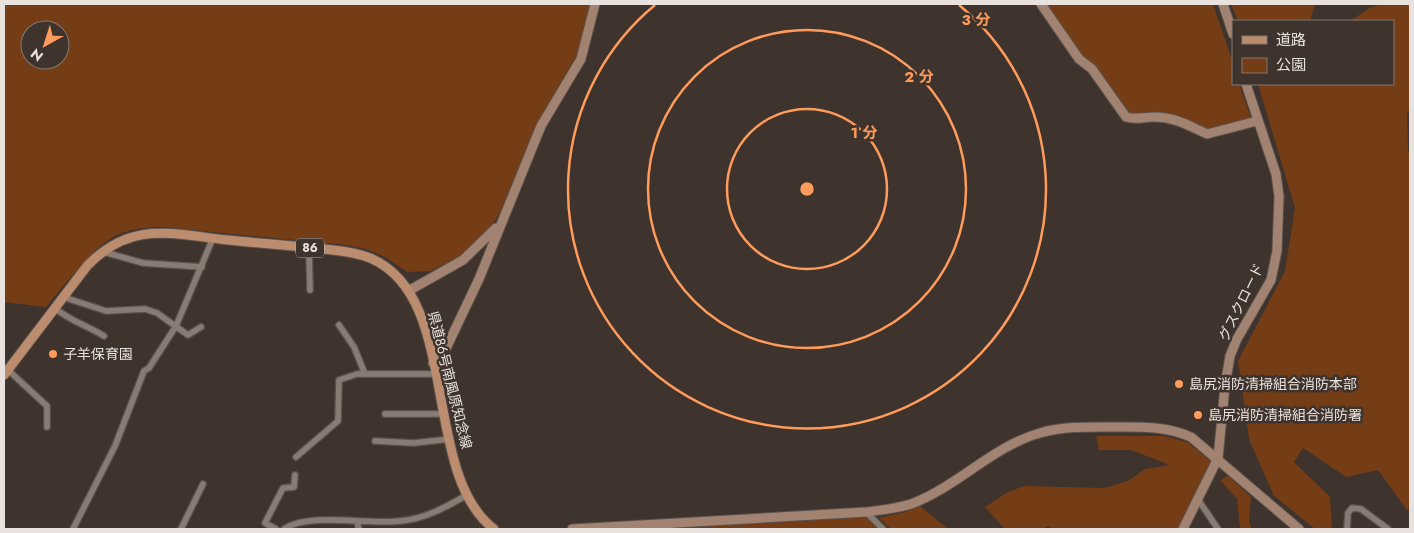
<svg xmlns="http://www.w3.org/2000/svg" width="1414" height="533" font-family="Jost,'Noto Sans JP',sans-serif">
  <rect width="100%" height="100%" fill="#3e332d"/>
  <path fill="#753d16" fill-rule="evenodd" d="M 4,4 L 590,4 L 582,45 L 535,129 L 500,212 L 489,231 L 458,257 L 431,271 L 407,272 L 385,257 L 366,249 L 347,245 L 162,227 C 114,228 104,240 74,274 C 64,285 55,295 46,307 L 4,302 ZM 30,30 L 60,30 L 60,60 L 30,60 Z
    M 1045,4 L 1213,4 L 1233,63 L 1233,84 L 1239,84 L 1251,119 L 1208,131 C 1178,112 1164,113 1129,116 L 1085,60 Z
    M 1231,4 L 1315,4 L 1310,21 L 1238,21 Z
    M 1382,4 L 1410,4 L 1410,110 L 1407,112 L 1408,150 L 1410,155 L 1410,509 L 1407,510 L 1378,470 L 1346,477 L 1303,448 L 1294,462 L 1330,497 L 1332,529 L 1315,529 L 1274,496 L 1249,439 L 1238,361 L 1285,271 L 1295,208 L 1258,84 L 1393,84 L 1393,21 L 1351,21 L 1369,8 Z
    M 1096,436 L 1163,436 L 1187,442 L 1211,461 L 1178,529 L 1052,529 L 1049,526 L 1042,529 L 1005,529 L 985,507 L 1008,492 L 1024,486 L 1104,488 L 1128,481 L 1145,469 L 1170,465 L 1131,450 L 1099,450 Z
    M 1228,476 L 1251,497 L 1249,522 L 1252,529 L 1240,529 L 1237,499 L 1220,480 Z
    M 920,506 L 948,529 L 891,529 L 879,518 L 905,512 Z
    M 865,516 L 878,529 L 634,529 L 784,522 Z"/>
  <g fill="none" stroke-linecap="round" stroke-linejoin="round">
    <g stroke="#5c524d" stroke-width="8">
      <path id="street" d="M 309,248 L 310,290
        M 104,252 L 143,263 L 202,267
        M 63,297 L 106,311 L 145,309 L 157,313 L 188,335 L 201,327
        M 55,308 C 68,320 88,326 104,336
        M 339,325 L 354,347 L 365,374
        M 8,370 L 47,406 L 47,427
        M 385,414 L 445,414
        M 375,441 L 414,443 L 450,439
        M 296,457 L 338,421 L 339,380 L 357,374 L 436,374
        M 1199,501 L 1218,529
        M 866,512 L 883,529
        M 357,522 L 359,529
        M 73,529 L 115,446 L 144,371 L 149,368 L 176,326 L 213,238
        M 181,529 L 203,484
        M 276,529 L 265,523 L 283,488 L 294,487 L 295,475
        M 284,529 C 309,512 369,525 400,521 C 425,519 446,507 467,495
        M 1347,529 L 1348,513 L 1352,508 L 1361,509 L 1388,529"/>
    </g>
    <g stroke="#5c524d" stroke-width="11">
      <path id="secondary" d="M 1041,4 L 1079,59 L 1092,69 L 1126,117 C 1136,120 1144,117 1154,117 C 1176,117 1189,126 1207,134 L 1257,121
        M 1223,4 L 1233,34
        M 410,290 L 463,260 L 496,228
        M 433,363 L 441,359 L 479,279 L 541,126 L 581,59 L 595,4
        M 572,529 L 866,512 C 881,510 896,509 911,504 C 957,487 993,446 1040,433 C 1064,426 1092,427 1116,427 C 1143,427 1166,426 1191,437 L 1299,529
        M 1183,529 L 1218,458 L 1225,386 L 1230,356 L 1237,339 L 1271,280 L 1277,251 L 1279,196 L 1276,174 L 1246,84"/>
    </g>
    <g stroke="#5c524d" stroke-width="11">
      <path id="primary" d="M 4,375 L 87,266 C 131,220 171,234 228,240 C 257,243 285,245 314,248 C 332,250 353,251 370,258 C 462,296 420,473 494,529"/>
    </g>
    <use href="#street" stroke="#877b74" stroke-width="5.5"/>
    <use href="#secondary" stroke="#a28371" stroke-width="9"/>
    <use href="#primary" stroke="#bc8c6e" stroke-width="9"/>
  </g>
  <g fill="none" stroke="#ff9b5b" stroke-width="2.5">
    <circle cx="807" cy="189" r="80"/>
    <circle cx="807" cy="189" r="159"/>
    <path d="M959 5A239 239 0 1 1 655 5"/>
  </g>
  <g fill="#ff9b5b" stroke="#3e332d" stroke-width="2">
    <circle cx="53" cy="354" r="5"/>
    <circle cx="1179" cy="384" r="5"/>
    <circle cx="1198" cy="415" r="5"/>
  </g>
  <g text-anchor="middle" dominant-baseline="central" stroke-width="5" stroke-linejoin="round" paint-order="stroke">
    <rect fill="#3e332d" stroke="#b5ada8" stroke-width="1" x="296" y="238.5" width="28" height="19" rx="4"/>
    <g font-size="12" font-weight="bold" fill="#e8e1dd">
      <text x="310" y="248">86</text>
    </g>
    <g font-size="14" fill="#e8e1dd" stroke="#3e332d">
      <text transform="translate(1241 302) rotate(-64)">グスクロード</text>
      <text transform="translate(450 380) rotate(76)">県道86号南風原知念線</text>
    </g>
    <g font-size="14" fill="#e8e1dd" stroke="#3e332d" text-anchor="start">
      <text x="63" y="354">子羊保育園</text>
      <text x="1189" y="384">島尻消防清掃組合消防本部</text>
      <text x="1208" y="415">島尻消防清掃組合消防署</text>
    </g>
  </g>
  <circle cx="807" cy="189" r="8" fill="#ff9b5b" stroke="#3e332d" stroke-width="2.5"/>
  <g font-size="15" text-anchor="middle" font-weight="bold" fill="#ff9b5b" stroke="#3e332d" stroke-width="5" stroke-linejoin="round" paint-order="stroke">
    <text x="976" y="25">3 分</text>
    <text x="919" y="82">2 分</text>
    <text x="864" y="138">1 分</text>
  </g>
  <rect width="1414" height="533" fill="none" stroke="#e8e1dd" stroke-width="10"/>
  <rect x="1232" y="20" width="162" height="65" fill="#3e332d" stroke="#827973"/>
  <rect x="1242" y="36" width="25" height="8" fill="#bc8c6e" stroke="#827973"/>
  <text x="1276" y="45" font-size="15" fill="#e8e1dd">道路</text>
  <rect x="1242" y="58" width="25" height="15" fill="#753d16" stroke="#827973"/>
  <text x="1276" y="70" font-size="15" fill="#e8e1dd">公園</text>
  <g transform="translate(45 45) rotate(219)"><circle r="24" fill="#3e332d" stroke="#827973"/>
  <path d="M0-4L9 19L0 12L-9 19Z" fill="#ff9b5b"/>
  <text y="-8" font-size="14" font-weight="bold" text-anchor="middle" fill="#e8e1dd">N</text>
  </g>
</svg>
